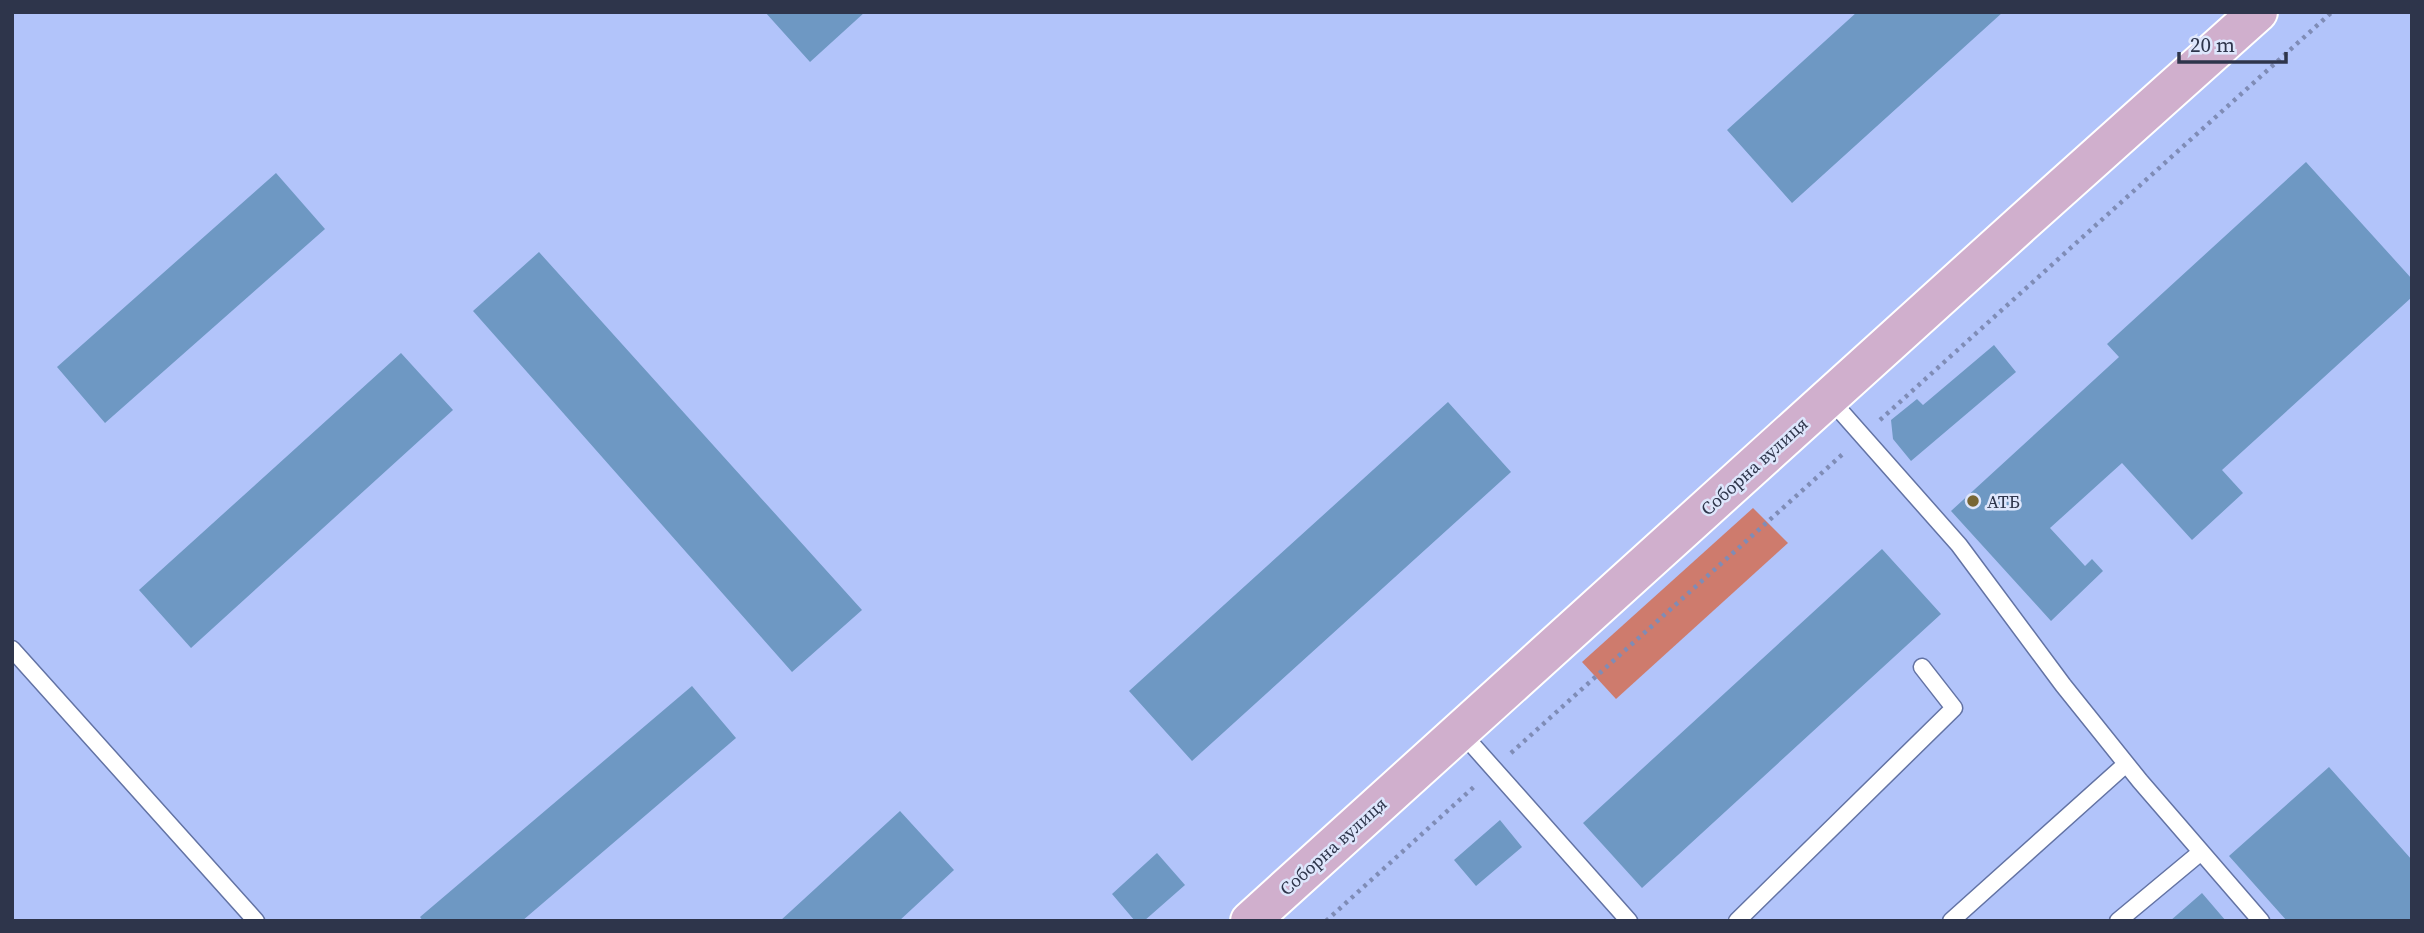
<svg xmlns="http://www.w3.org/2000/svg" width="2424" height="933" font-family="'Source Serif 4',serif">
  <rect width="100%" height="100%" fill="#b2c4fa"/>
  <path fill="#ce7b6d" d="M 1753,508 L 1788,543 L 1616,699 L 1582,662 Z"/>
  <path fill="#6e98c3" d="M 765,12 L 865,12 L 810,62 Z
    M 1857,12 L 2003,12 L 1792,203 L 1727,130 Z
    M 2306,162 L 2412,279 L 2412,297 L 2222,470 L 2243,493 L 2192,540 L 2122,463 L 2050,528 L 2085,566 L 2092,559 L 2103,571 L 2051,621 L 1951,511 L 2119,357 L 2107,344 Z
    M 276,173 L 325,229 L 105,423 L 57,367 Z
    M 539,252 L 862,610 L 792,672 L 473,311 Z
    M 1994,345 L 2016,372 L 1911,461 L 1893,439 L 1891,420 L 1917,399 L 1923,405 Z
    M 401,353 L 453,410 L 191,648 L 139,590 Z
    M 1448,402 L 1511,472 L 1192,761 L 1129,691 Z
    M 1882,549 L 1941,614 L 1642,888 L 1583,823 Z
    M 692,686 L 736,738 L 522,921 L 423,921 L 420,917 Z
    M 2329,767 L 2412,860 L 2412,921 L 2287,921 L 2229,856 Z
    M 900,811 L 954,870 L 899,921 L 780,921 Z
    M 1500,820 L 1522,847 L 1476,886 L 1454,860 Z
    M 1157,853 L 1185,885 L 1144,921 L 1135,921 L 1112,894 Z
    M 2202,893 L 2226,921 L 2170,921 Z"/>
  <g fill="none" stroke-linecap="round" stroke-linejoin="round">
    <g stroke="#6373a4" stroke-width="19">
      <path id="service" d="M 1829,398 L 1959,545 L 2063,685 L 2140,781 L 2261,921
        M 12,649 L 256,921
        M 1461,732 L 1629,921
        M 1737,921 L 1954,708 L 1922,667
        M 1951,921 L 2126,764
        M 2118,921 L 2201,852"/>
    </g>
    <g stroke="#fff" stroke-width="42">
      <path id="primary" d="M 1250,921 L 2020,225 L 2258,12"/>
    </g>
    <path stroke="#7f8cb6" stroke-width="4.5" stroke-dasharray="3.5 5" stroke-linecap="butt" d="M 1880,420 L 2332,12
      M 1511,753 L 1845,452
      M 1326,921 L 1476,785"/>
    <use href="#service" stroke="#fff" stroke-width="16"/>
    <use href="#primary" stroke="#d0afcd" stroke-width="38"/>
  </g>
  <circle fill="#786634" stroke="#dee6fc" stroke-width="2.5" cx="1973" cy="501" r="7"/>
  <g text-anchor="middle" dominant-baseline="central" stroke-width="5" stroke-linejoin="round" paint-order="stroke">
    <g font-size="18" fill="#2e354b" stroke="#dee6fc">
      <text transform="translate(1754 466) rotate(-42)">Соборна вулиця</text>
      <text transform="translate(1333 846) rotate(-42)">Соборна вулиця</text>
    </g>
    <g font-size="18" fill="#2e354b" stroke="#dee6fc" text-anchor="start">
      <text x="1987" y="501">АТБ</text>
    </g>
  </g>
  <rect width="2424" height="933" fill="none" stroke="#2e354b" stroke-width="28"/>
  <path d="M2179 52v10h107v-10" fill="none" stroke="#2e354b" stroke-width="3.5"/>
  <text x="2190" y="52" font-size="21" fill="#2e354b" stroke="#dee6fc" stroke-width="5" paint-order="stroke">20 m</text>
</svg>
